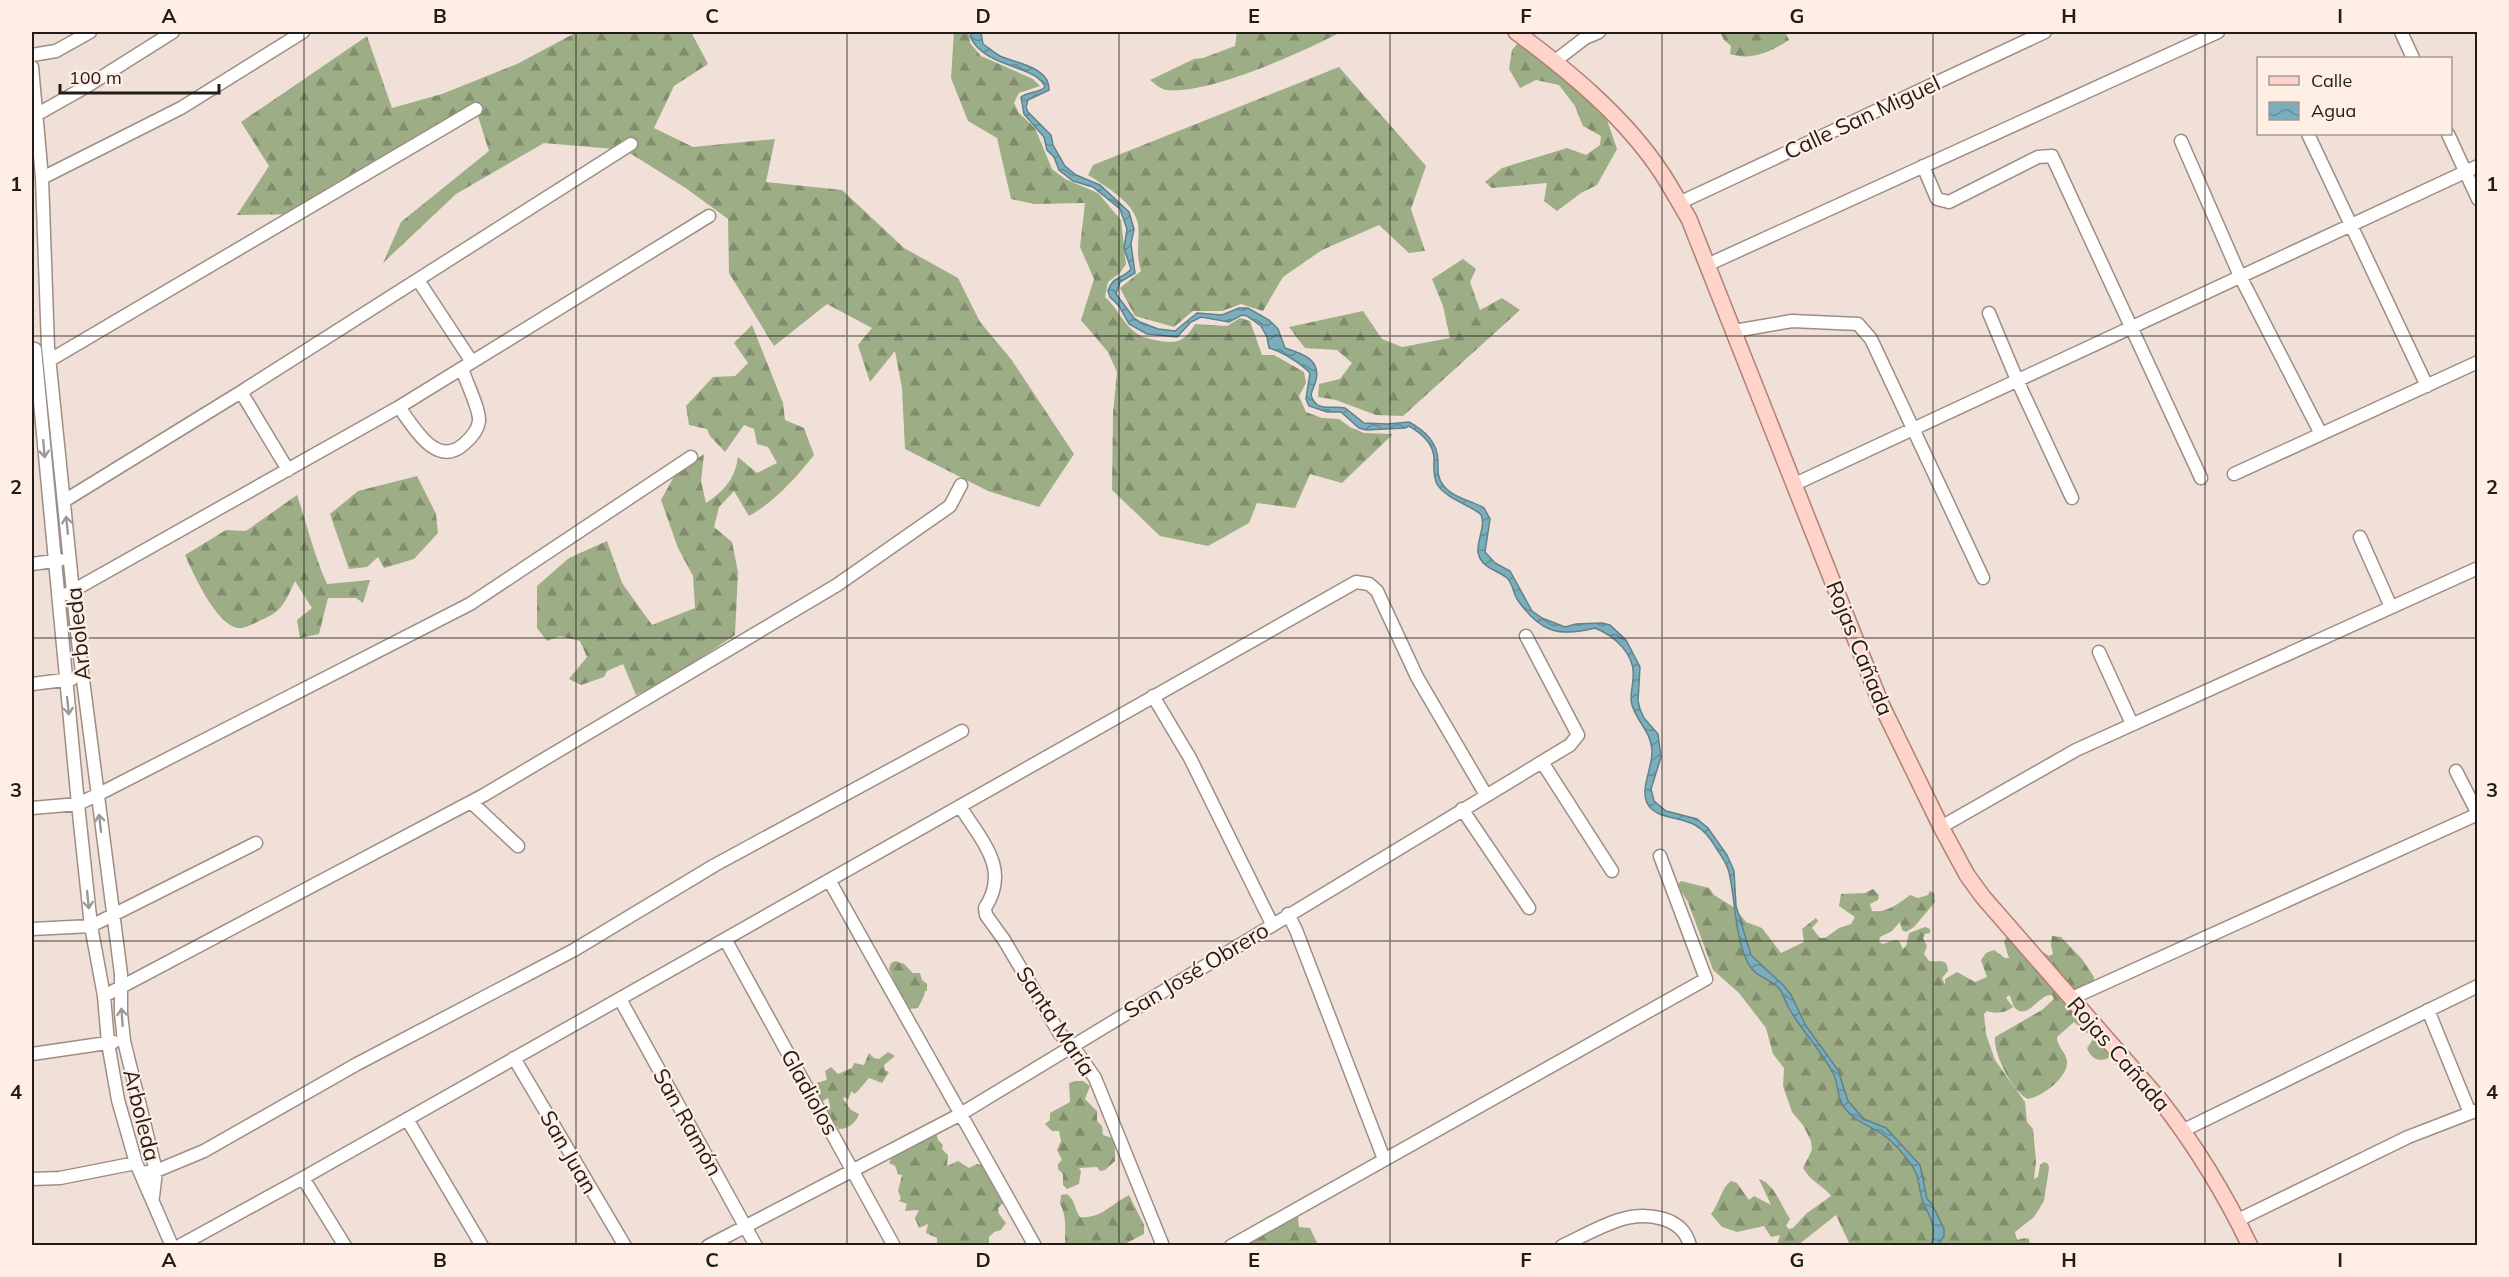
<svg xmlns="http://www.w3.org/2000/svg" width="2509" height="1277" font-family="Mulish,sans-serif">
  <defs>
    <pattern id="forest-firs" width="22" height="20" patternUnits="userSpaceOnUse" patternTransform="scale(1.5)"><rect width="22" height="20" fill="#9dad85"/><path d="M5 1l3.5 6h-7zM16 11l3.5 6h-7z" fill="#808c6c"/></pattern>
    <pattern id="water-waves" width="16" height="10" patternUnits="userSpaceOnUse" patternTransform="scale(1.5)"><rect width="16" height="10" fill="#7aaebd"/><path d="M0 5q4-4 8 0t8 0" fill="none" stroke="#648d99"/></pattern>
  </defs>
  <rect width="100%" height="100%" fill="#f1e0d7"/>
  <path fill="url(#forest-firs)" d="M 577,32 L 691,32 L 708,64 L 674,86 L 654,128 L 693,147 L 775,139 L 766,182 L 842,190 L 904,248 L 958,278 L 980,322 L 1011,359 L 1074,454 L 1039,507 L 988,491 L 905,449 L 902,388 L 895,351 L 870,382 L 858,345 L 872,328 L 827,304 L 774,346 L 729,273 L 728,219 L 687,189 L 625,150 L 544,143 L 456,194 L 383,263 L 401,222 L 489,151 L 477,113 L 308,214 L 237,215 L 269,166 L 241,122 L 367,36 L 392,108 L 442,94 L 517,64 Z
    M 954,32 L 969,32 L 970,43 L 981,56 L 1033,79 L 1040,86 L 1019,93 L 1014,103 L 1019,113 L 1035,128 L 1052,169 L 1065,179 L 1098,193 L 1121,220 L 1126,264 L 1120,273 L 1108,282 L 1105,297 C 1117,307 1123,324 1136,333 C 1144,339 1168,344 1178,341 C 1186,338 1191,331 1195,324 L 1227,326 L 1240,318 L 1250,321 L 1262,355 L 1274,355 L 1304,372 L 1306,383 L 1299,396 L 1306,412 L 1322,418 L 1339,419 L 1350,427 L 1364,433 L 1393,434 L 1342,483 L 1310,474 L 1295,508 L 1257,503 L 1249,523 L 1208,546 L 1160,536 L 1112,490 L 1113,413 L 1117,372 L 1108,352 L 1081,320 L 1094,279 L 1080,247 L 1085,203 L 1034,204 L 1011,199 L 997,138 L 968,121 L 951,78 Z
    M 1237,32 L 1341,32 C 1303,52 1208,95 1166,90 C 1161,89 1155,84 1150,80 L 1194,59 L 1203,58 L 1235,46 Z
    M 1720,32 L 1745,32 L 1746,34 L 1785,32 L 1789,40 C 1771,52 1751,61 1730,54 L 1731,46 L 1724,40 Z
    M 1519,42 L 1604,111 L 1617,149 L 1597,185 L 1581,193 L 1557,211 L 1544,201 L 1547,183 L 1492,188 L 1485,182 L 1502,168 L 1567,148 L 1586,155 L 1600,145 L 1601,136 L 1583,126 L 1575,106 L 1559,85 L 1536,80 L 1520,88 L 1509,69 L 1512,50 Z
    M 1339,67 L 1426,166 L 1411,209 L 1425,251 L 1409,253 L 1379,225 L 1322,250 L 1283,277 L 1263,311 L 1241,304 L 1222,311 L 1193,311 L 1174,327 L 1135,316 L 1120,288 L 1141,271 C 1135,250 1140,243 1138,224 C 1134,202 1105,186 1088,175 L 1093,165 Z
    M 1463,259 L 1476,269 L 1470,282 L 1480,310 L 1502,298 L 1520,310 L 1403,416 L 1376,415 L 1336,400 L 1318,397 L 1319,384 L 1340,379 L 1352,363 L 1337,350 L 1305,348 L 1289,327 L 1363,311 L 1382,339 L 1402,347 L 1450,338 L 1443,306 L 1432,279 Z
    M 752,325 L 783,403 L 785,420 L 804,428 L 814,455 C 797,477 773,503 749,516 L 734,491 L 719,507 L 714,527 L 732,542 L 738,572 L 735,635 L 666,681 L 636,695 L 623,664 L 607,671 L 604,677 L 581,685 L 569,679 L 587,657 L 580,641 L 560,636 L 547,641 L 537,628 L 537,586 L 569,558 L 607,541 L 622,583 L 652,625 L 695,608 L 693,576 L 678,548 L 661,500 L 676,473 L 704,454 L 701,481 L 706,503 C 724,491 735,479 738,457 L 757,473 L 777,463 L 768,447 L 757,444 L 754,429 L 744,425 L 725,452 L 710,436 L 707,429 L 689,425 L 686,406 L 713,377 L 735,376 L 748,363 L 734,343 Z
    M 417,476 L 436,514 L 438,533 L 414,559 L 384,568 L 378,557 L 367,567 L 349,569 L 330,514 L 358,491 Z
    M 297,495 C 307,525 314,555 327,584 L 370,580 L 363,603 L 356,598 L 328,598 L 319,634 L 300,638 L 297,620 L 312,608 L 295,581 C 283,606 283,611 255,623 C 250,625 244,629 238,628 C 216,625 193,573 185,555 L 226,530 L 246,531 Z
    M 1681,881 L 1709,888 L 1714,895 L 1735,908 L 1746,922 L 1762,928 L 1781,953 L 1804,942 L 1802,929 L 1816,918 L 1818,921 L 1812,928 L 1820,938 L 1825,938 L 1839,928 L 1851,924 L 1855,917 L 1839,906 L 1841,894 L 1865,893 L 1873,889 L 1879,895 L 1878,900 L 1870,904 L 1872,911 C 1887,913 1898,904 1910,895 L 1918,898 L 1928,895 L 1930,891 L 1934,893 L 1935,902 L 1914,927 L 1906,932 L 1902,930 L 1900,922 L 1892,931 L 1880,937 L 1879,942 L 1883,944 L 1895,940 L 1899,941 L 1903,949 L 1906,946 L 1909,933 L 1925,927 L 1930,929 L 1930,933 L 1925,934 L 1923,938 L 1927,946 L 1924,954 L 1929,961 C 1939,963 1947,957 1948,971 L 1942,978 L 1945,985 L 1945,979 L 1957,972 L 1975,982 L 1987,977 L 1981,960 L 1986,953 L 1994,950 L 2005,958 L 2009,958 L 2004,942 L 2010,931 L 2049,956 L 2053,954 L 2051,945 L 2052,936 L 2061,937 L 2082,959 L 2094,977 L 2094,982 L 2085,984 L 2076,994 L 2114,1053 C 2105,1064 2092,1062 2087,1048 L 2092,1041 L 2092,1037 L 2074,1022 L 2057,1037 C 2057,1048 2068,1053 2067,1064 C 2066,1078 2042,1097 2028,1099 C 2013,1092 1993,1054 1995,1037 L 2042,1010 L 2054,999 L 2052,995 C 2039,993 2028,1021 2015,1008 C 2012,1005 2012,999 2009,995 L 2006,998 L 2013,1007 C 2006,1013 1996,1014 1987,1011 L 1984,1014 L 1986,1034 L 1995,1060 L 2025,1102 L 2027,1122 L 2033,1129 L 2036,1161 L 2034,1179 L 2038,1177 L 2040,1165 L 2044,1162 L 2048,1164 L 2049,1168 L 2044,1201 L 2034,1217 L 2015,1232 L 2017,1240 L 2025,1238 L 2029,1239 L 2030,1245 L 1850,1245 L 1836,1215 L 1798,1245 L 1777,1245 L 1780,1235 L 1771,1237 L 1764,1226 L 1737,1232 L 1722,1227 L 1711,1214 C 1719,1205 1721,1188 1731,1181 L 1737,1183 L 1749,1200 L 1754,1196 L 1771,1205 L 1759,1179 C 1775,1184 1781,1206 1790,1219 L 1786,1226 L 1789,1229 L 1793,1228 L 1807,1213 L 1831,1196 C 1824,1186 1811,1182 1803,1168 L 1812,1150 L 1811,1141 L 1803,1125 L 1792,1112 L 1783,1086 L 1784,1068 L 1773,1054 L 1766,1028 L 1739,993 L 1713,970 L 1688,902 L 1677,885 Z
    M 896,961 L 904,964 L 913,973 L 920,973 L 922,980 L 927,984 L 927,991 L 925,991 L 924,996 L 918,1008 L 908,1009 C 900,995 895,983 889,969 L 891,963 Z
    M 888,1052 L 895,1056 L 884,1065 L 885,1070 L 889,1072 L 882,1083 L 869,1078 L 857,1092 L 854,1094 L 852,1091 L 848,1099 L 844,1097 L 843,1099 L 851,1110 L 859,1114 C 856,1123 848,1129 839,1129 L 837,1126 L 833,1128 L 827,1115 L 830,1105 L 828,1098 L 815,1105 L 812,1091 L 816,1083 L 827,1080 L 825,1071 L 831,1067 L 838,1074 L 852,1068 L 854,1063 L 864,1065 L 869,1053 L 874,1058 L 879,1059 Z
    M 1075,1081 L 1083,1081 L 1090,1086 L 1085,1099 L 1097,1111 L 1097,1121 L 1102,1126 L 1103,1135 L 1115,1139 L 1115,1161 L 1105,1170 L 1100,1171 L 1097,1167 L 1079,1168 L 1081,1171 L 1079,1184 L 1067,1189 L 1063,1185 L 1063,1174 L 1058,1169 L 1058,1164 L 1062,1160 L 1057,1150 L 1061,1141 L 1059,1131 L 1052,1131 L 1045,1124 L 1050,1120 L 1050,1113 L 1070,1102 L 1069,1083 Z
    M 935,1129 L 938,1140 L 943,1145 L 942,1149 L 948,1155 L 947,1166 L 958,1161 L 969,1168 L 977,1164 L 988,1166 L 1004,1202 L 998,1208 L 999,1214 L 1006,1223 L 1001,1230 L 994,1232 L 989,1237 L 989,1245 L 937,1245 L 937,1238 L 926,1233 L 928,1224 L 919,1228 L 915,1218 L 919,1210 L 905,1211 L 907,1204 L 899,1201 L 901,1198 L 898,1191 L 902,1175 L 898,1174 L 895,1166 L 889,1163 C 893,1157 892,1151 895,1145 C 899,1134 925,1132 935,1129 Z
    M 1067,1194 C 1076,1201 1074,1209 1080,1217 C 1101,1219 1111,1204 1129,1195 L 1144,1225 L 1144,1234 L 1123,1245 L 1065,1245 C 1065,1233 1067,1215 1060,1204 L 1061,1195 Z
    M 1294,1217 L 1298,1217 L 1299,1227 L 1310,1228 L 1318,1245 L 1242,1246 Z"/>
  <path fill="url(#water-waves)" stroke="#60828c" stroke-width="1.5" d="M 973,32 L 981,32 L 983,44 C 989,48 994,53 1000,56 C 1015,63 1050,67 1049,90 L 1028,100 L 1026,107 L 1028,112 L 1051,135 L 1053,145 L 1065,166 L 1076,175 L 1100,185 L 1129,212 L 1134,229 L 1131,244 L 1135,273 L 1120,282 L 1116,294 L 1134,318 L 1140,322 L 1158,329 L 1175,331 L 1197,313 L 1222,315 L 1239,308 L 1248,308 L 1269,320 L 1278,329 L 1285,348 C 1301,353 1321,359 1316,380 C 1315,385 1312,390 1311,395 C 1316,413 1331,405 1345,408 L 1364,423 L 1388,424 L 1409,422 C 1425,431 1438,442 1438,462 C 1438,470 1437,477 1443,485 C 1452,498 1471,500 1484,508 L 1490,519 L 1485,552 L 1495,563 L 1510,571 L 1532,611 L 1542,618 L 1565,627 L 1576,624 L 1602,623 L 1610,625 L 1626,640 L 1640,667 L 1638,701 L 1640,709 L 1644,718 L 1658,734 L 1661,757 L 1651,789 L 1654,801 L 1666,811 L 1697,819 L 1708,828 L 1727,855 L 1734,871 L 1736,906 L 1751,955 L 1783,985 L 1791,995 L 1806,1026 L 1838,1070 L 1848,1101 L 1864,1119 L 1886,1128 L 1920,1165 L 1927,1199 L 1932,1204 L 1944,1229 L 1944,1236 L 1938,1245 L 1931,1245 C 1937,1229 1931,1219 1924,1204 C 1919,1194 1920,1183 1916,1173 C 1911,1162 1899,1149 1891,1141 C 1876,1127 1856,1124 1844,1107 C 1836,1096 1839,1084 1833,1073 C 1821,1050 1802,1031 1790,1010 C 1786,1004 1785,998 1782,993 C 1775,979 1757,979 1749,965 C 1734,937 1736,902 1729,872 C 1727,864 1721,855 1716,848 C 1711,839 1704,830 1695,825 C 1680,816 1656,820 1647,803 C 1640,788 1653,767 1652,750 C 1651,732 1637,722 1632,705 C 1629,697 1633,687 1633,678 C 1636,655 1615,636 1595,628 C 1557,638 1539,631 1517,599 C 1513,592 1513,584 1507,578 C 1497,569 1481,569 1478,552 C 1477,540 1486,525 1481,515 C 1477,508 1445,499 1437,484 C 1433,476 1434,469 1434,461 C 1435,445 1423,434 1409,426 L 1405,428 L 1366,430 L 1359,428 L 1341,412 L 1327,412 L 1309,406 L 1306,399 L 1310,373 C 1301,363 1282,352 1269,348 L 1267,337 L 1261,326 L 1247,316 L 1242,315 L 1229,322 L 1201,317 L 1191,322 L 1177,337 L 1147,334 L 1129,324 L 1119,306 L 1110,297 L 1108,291 C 1113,275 1122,280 1131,269 L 1124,248 L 1127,229 L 1120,209 L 1093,187 L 1073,181 L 1059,170 L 1054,157 L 1047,150 L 1044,137 L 1024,114 L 1021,97 C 1029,91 1038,94 1045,87 C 1037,65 983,68 970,36 Z"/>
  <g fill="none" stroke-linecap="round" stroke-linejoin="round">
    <g stroke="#9d8e85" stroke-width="15">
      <path id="minor" d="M 2401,32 L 2413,58
        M 32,55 L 56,51 L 90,32
        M 1555,61 L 1585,38 L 1599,32
        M 32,67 L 42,178 L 48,347 L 78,641 L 121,974 L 121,1013 L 124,1041 L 156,1171 L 153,1197
        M 36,115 L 89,85 L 173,32
        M 2308,134 L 2427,386
        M 2448,134 L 2478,199
        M 2181,141 L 2240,276 L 2321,434
        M 1923,166 L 1937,199 L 1949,202 L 2038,157 L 2052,156 L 2201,478
        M 42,178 L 181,108 L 303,32
        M 1679,203 L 2045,32
        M 1707,265 L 2218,32
        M 418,280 L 472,362
        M 1989,313 L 2017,380 L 2072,498
        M 1734,331 L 1792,321 L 1858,324 L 1871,339 L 1983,578
        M 35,349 L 78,804 L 91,926 L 104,996 L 108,1043 L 118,1100 L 136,1163 L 172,1246
        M 50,360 L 476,109
        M 241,392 L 288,470
        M 399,407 C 413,426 436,469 464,444 C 471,438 478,430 479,421 C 480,410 466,381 462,369
        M 2234,474 L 2478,362
        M 1795,484 L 2478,166
        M 64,501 L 241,392 L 631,144
        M 2360,537 L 2391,607
        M 32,564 L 60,560
        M 67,594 L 399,407 L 709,216
        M 2099,652 L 2132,724
        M 32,684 L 72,679
        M 1153,696 L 1190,758 L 1272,924
        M 1542,762 L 1612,871
        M 471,802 L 518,846
        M 960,806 C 981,841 1011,868 985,908 L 986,915 L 1004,940 L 1060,1034 L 1072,1045 L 1095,1078 L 1163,1246
        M 32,808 L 78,804 L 97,795 L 470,604 L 691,457
        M 1462,809 L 1529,908
        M 1941,827 L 2076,750 L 2478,568
        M 829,880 L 1035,1246
        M 1288,914 L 1296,930 L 1384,1159
        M 32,929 L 91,926 L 256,843
        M 725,939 L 894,1246
        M 104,996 L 484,795 L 837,585 L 950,506 L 961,485
        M 2072,998 L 2478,814 L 2456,771
        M 620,999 L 756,1246
        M 2428,1010 L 2470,1113
        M 32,1054 L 114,1042
        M 514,1058 L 625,1246
        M 407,1119 L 482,1246
        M 2184,1130 L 2478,986
        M 141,1173 L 156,1171 L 204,1151 L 357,1064 L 574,950 L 715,865 L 962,731
        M 303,1178 L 345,1246
        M 32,1179 L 60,1178 L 136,1163
        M 2238,1220 L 2408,1137 L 2478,1110
        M 179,1246 L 303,1178 L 1356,582 L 1369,584 L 1377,591 L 1417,677 L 1486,795
        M 708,1246 L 959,1115 L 1570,745 L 1578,735 L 1526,636
        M 1231,1246 L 1706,979 L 1660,856
        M 1562,1246 C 1581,1237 1600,1226 1619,1220 C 1644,1212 1683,1215 1690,1246"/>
    </g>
    <g stroke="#b08074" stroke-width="18">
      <path id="major" d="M 1516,32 C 1570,72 1626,118 1663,175 C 1672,189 1680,204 1689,219 L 1881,704 L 1941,827 L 1967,875 L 1983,897 L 2160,1100 C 2195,1145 2225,1194 2250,1246"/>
    </g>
    <use href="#minor" stroke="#fff" stroke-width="12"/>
    <use href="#major" stroke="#fed3c9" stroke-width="15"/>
  </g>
  <defs><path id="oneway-shaft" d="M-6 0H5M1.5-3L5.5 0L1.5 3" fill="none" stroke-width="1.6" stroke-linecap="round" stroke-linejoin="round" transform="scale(1.5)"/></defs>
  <g stroke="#9c9998">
    <use href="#oneway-shaft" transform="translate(44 449) rotate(85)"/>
    <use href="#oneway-shaft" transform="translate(67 525) rotate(-96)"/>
    <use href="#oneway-shaft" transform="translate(68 706) rotate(84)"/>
    <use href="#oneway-shaft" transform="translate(100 823) rotate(-97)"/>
    <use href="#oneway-shaft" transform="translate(88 900) rotate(84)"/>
    <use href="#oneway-shaft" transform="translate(122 1017) rotate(-94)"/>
  </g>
  <path fill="none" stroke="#221c19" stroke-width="1.5" stroke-opacity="0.55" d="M 304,32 L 304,1246M 576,32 L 576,1246M 847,32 L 847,1246M 1119,32 L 1119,1246M 1390,32 L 1390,1246M 1662,32 L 1662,1246M 1933,32 L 1933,1246M 2205,32 L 2205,1246M 32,336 L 2478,336M 32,638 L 2478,638M 32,941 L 2478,941"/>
  <g text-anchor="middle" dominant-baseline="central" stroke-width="4.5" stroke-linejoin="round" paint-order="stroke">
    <g font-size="22" fill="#221c19" stroke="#feeee4">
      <text transform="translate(1862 117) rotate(-25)">Calle San Miguel</text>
      <text transform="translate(78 634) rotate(-96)">Arboleda</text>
      <text transform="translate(1860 648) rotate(68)">Rojas Cañada</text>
      <text transform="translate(1196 970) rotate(-31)">San José Obrero</text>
      <text transform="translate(1056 1021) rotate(57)">Santa María</text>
      <text transform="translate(2119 1054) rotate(49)">Rojas Cañada</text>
      <text transform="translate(810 1092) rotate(61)">Gladiolos</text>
      <text transform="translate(142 1115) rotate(76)">Arboleda</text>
      <text transform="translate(688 1122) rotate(61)">San Ramón</text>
      <text transform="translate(569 1152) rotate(60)">San Juan</text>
    </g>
  </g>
  <rect width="2509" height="1277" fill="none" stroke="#feeee4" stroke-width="66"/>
  <rect x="2257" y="57" width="195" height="78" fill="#feeee4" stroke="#a69a93" stroke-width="1.5"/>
  <rect x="2269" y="76" width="30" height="9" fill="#fed3c9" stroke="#a69a93" stroke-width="1.5"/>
  <text x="2311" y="87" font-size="18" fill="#221c19">Calle</text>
  <rect x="2269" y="102" width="30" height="18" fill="url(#water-waves)" stroke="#a69a93" stroke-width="1.5"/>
  <text x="2311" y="117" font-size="18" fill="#221c19">Agua</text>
  <path d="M60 84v9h159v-9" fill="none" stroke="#221c19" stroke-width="3"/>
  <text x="69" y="84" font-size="18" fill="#221c19" stroke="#feeee4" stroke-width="4.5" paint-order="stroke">100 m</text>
  <rect x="33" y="33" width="2443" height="1211" fill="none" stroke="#221c19" stroke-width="2"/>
  <g font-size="20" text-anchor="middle" font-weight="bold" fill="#221c19">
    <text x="169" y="23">A</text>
    <text x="440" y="23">B</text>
    <text x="712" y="23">C</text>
    <text x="983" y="23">D</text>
    <text x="1254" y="23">E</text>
    <text x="1526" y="23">F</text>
    <text x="1797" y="23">G</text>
    <text x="2069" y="23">H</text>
    <text x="2340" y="23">I</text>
    <text x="16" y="191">1</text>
    <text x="2492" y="191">1</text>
    <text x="16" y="494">2</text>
    <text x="2492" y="494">2</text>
    <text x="16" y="797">3</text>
    <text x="2492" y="797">3</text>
    <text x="16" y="1099">4</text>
    <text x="2492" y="1099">4</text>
    <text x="169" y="1267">A</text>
    <text x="440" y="1267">B</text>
    <text x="712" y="1267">C</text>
    <text x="983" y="1267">D</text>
    <text x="1254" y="1267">E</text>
    <text x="1526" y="1267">F</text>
    <text x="1797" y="1267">G</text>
    <text x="2069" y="1267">H</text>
    <text x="2340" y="1267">I</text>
  </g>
</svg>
